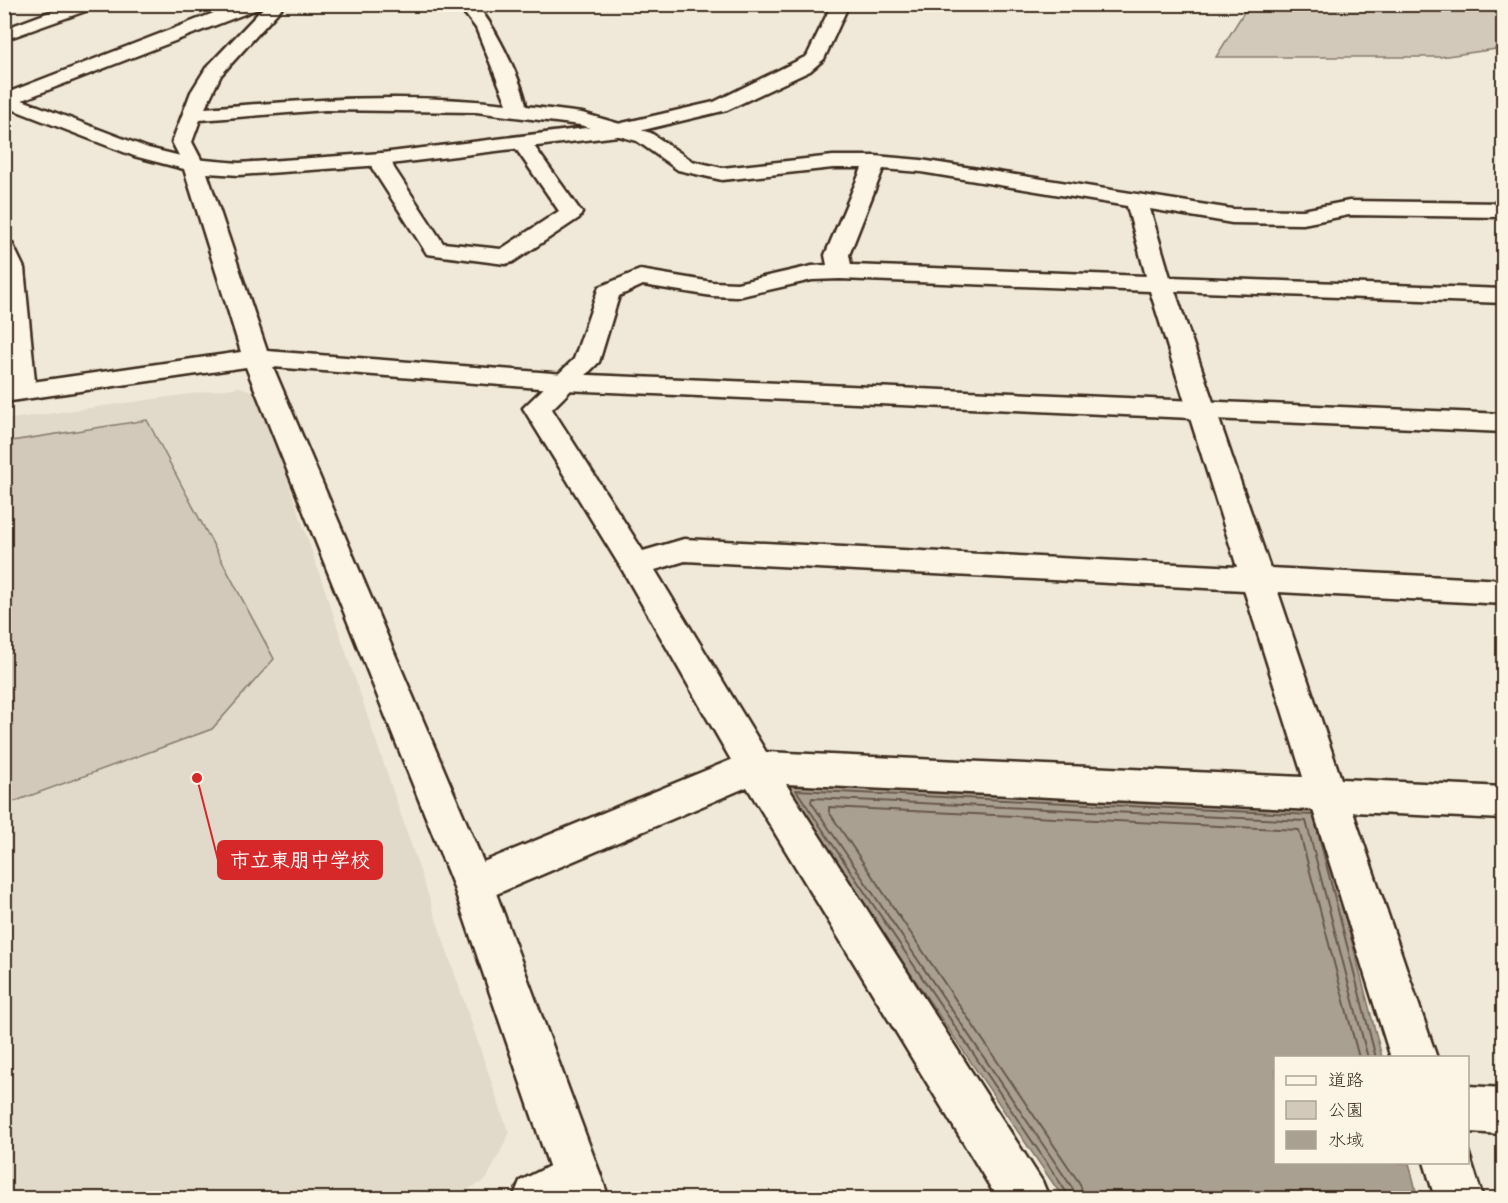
<svg xmlns="http://www.w3.org/2000/svg" width="1508" height="1203" font-family="'Architects Daughter','Klee One',sans-serif">
  <rect width="100%" height="100%" fill="#f0e9d9"/>
  <filter id="ink" filterUnits="userSpaceOnUse"><feTurbulence type="fractalNoise" baseFrequency=".0167" numOctaves="2"/><feDisplacementMap in="SourceGraphic" scale="12" xChannelSelector="R" yChannelSelector="G"/><feConvolveMatrix kernelMatrix="1 2 1 2 8 2 1 2 1" color-interpolation-filters="sRGB"/></filter>
  <g filter="url(#ink)">
    <path fill="#e1d9c9" d="M 240,387 L 254,392 L 268,422 L 509,1134 L 486,1180 L 451,1198 L 5,1198 L 4,420 Z"/>
    <path fill="#d2c9ba" stroke="#867a6c" stroke-width="1.5" d="M 1272,4 L 1503,5 L 1503,48 L 1440,57 L 1216,57 L 1244,12 Z
      M 147,420 L 274,659 L 212,729 L 5,805 L 5,442 Z"/>
    <path fill="#aaa091" stroke="#7e7163" stroke-width="1.5" d="M 781,782 L 1317,808 L 1382,1057 L 1276,1058 L 1276,1162 L 1409,1163 L 1418,1198 L 1063,1198 Z"/>
    <g fill="none" stroke-linecap="round" stroke-linejoin="round">
      <path stroke="#67594c" stroke-width="2" d="M 1314,817 L 1376,1058
        M 1068,1198 L 1067,1193 L 796,790 L 1313,815
        M 1075,1198 L 1073,1189 L 811,802 L 812,798 L 1306,821 L 1368,1058
        M 1084,1198 L 1080,1184 L 829,812 L 829,807 L 1299,830 L 1359,1058"/>
      <g stroke="#3b2a1e" stroke-width="5">
        <path id="street" d="M 71,4 L 96,4 L 94,8 L 4,40 L 4,29 Z
          M 237,4 L 262,4 L 260,8 L 4,107 L 4,94 Z
          M 267,4 L 285,4 L 221,75 L 205,108 C 305,100 407,92 507,104 L 476,28 L 466,15 L 452,4 L 474,4 C 491,16 524,85 526,106 L 582,113 L 651,133 L 692,161 L 722,168 L 833,156 L 875,156 L 921,160 L 1232,209 L 1303,210 L 1349,201 L 1504,203 L 1504,217 L 1349,215 L 1303,224 L 1232,223 L 1150,209 L 1170,277 L 1504,289 L 1504,303 L 1175,291 L 1270,568 L 1504,580 L 1504,604 L 1278,592 L 1341,779 L 1504,787 L 1504,819 L 1353,812 L 1437,1058 L 1391,1058 L 1313,810 L 786,784 L 1042,1181 L 1049,1198 L 997,1198 L 747,787 L 487,898 L 473,903 L 459,898 L 453,885 L 459,872 L 731,760 L 623,571 L 523,408 L 574,359 L 599,287 L 640,270 L 712,282 L 737,283 L 812,266 L 827,265 L 825,255 L 862,168 L 833,168 L 722,180 L 678,170 L 637,141 L 580,125 L 476,112 L 325,110 L 200,120 L 192,142 L 204,165 L 200,169 L 193,171 L 186,169 L 172,142 L 191,92 L 206,68 ZM 883,169 L 921,172 L 1127,206 L 1146,276 L 851,265 L 849,255 ZM 840,279 L 1150,291 L 1237,567 L 684,539 L 643,551 L 552,409 L 599,362 L 619,296 L 643,285 L 712,296 L 737,297 L 812,280 ZM 685,561 L 1244,590 L 1303,777 L 766,752 L 655,570 Z
          M 522,137 L 529,139 L 582,213 L 579,218 L 513,262 L 505,264 L 427,254 L 372,168 L 371,159 L 375,155 L 382,153 L 389,155 L 394,168 L 443,243 L 501,249 L 559,211 L 512,143 L 515,139 Z
          M 4,241 L 12,243 L 24,268 L 36,391 L 32,397 L 22,399 L 12,397 L 8,391 L 4,334 Z
          M 1468,1086 L 1504,1088 L 1504,1134 L 1468,1132 Z
          M 1468,1151 L 1483,1198 L 1435,1198 L 1424,1162 L 1468,1162 Z
          M 577,1152 L 594,1159 L 601,1176 L 594,1193 L 585,1198 L 513,1198 L 520,1181 Z"/>
      </g>
      <g stroke="#3b2a1e" stroke-width="5">
        <path id="secondary" d="M 832,4 L 849,4 L 824,59 L 810,71 L 727,110 L 618,136 L 382,165 L 239,175 L 207,173 L 267,351 L 565,374 L 1504,414 L 1504,432 L 565,390 L 273,367 L 493,885 L 609,1198 L 560,1198 L 453,885 L 246,367 L 4,402 L 4,386 L 241,352 L 184,169 L 134,156 L 4,106 L 4,93 L 148,148 L 193,159 L 239,163 L 382,153 L 618,124 L 714,102 L 807,56 Z"/>
      </g>
      <use href="#street" fill="#fcf5e5" fill-rule="evenodd"/>
      <use href="#secondary" fill="#fcf5e5" fill-rule="evenodd"/>
    </g>
  </g>
  <path fill="none" stroke="#d62828" stroke-width="2" d="M197 778L218 860"/>
  <circle fill="#d62828" stroke="#fcf5e5" stroke-width="2" cx="197" cy="778" r="6"/>
  <rect fill="#d62828" stroke="#d62828" stroke-width="2" x="218" y="841" width="164" height="38" rx="6"/>
  <g font-size="20" text-anchor="middle" font-weight="bold" fill="#fff">
    <text x="300" y="867">市立東朋中学校</text>
  </g>
  <rect width="1508" height="1203" fill="none" stroke="#fcf5e5" stroke-width="24"/>
  <rect x="12" y="12" width="1484" height="1179" fill="none" stroke="#3b2a1e" stroke-width="2" filter="url(#ink)"/>
  <rect x="1274" y="1056" width="195" height="108" fill="#fcf5e5" stroke="#afa495" stroke-width="1.5"/>
  <rect x="1286" y="1076" width="30" height="9" fill="#fcf5e5" stroke="#afa495" stroke-width="1.5"/>
  <text x="1328" y="1086" font-size="18" fill="#3b2a1e">道路</text>
  <rect x="1286" y="1101" width="30" height="18" fill="#d2c9ba" stroke="#afa495" stroke-width="1.5"/>
  <text x="1328" y="1116" font-size="18" fill="#3b2a1e">公園</text>
  <rect x="1286" y="1131" width="30" height="18" fill="#aaa091" stroke="#afa495" stroke-width="1.5"/>
  <text x="1328" y="1146" font-size="18" fill="#3b2a1e">水域</text>
</svg>
